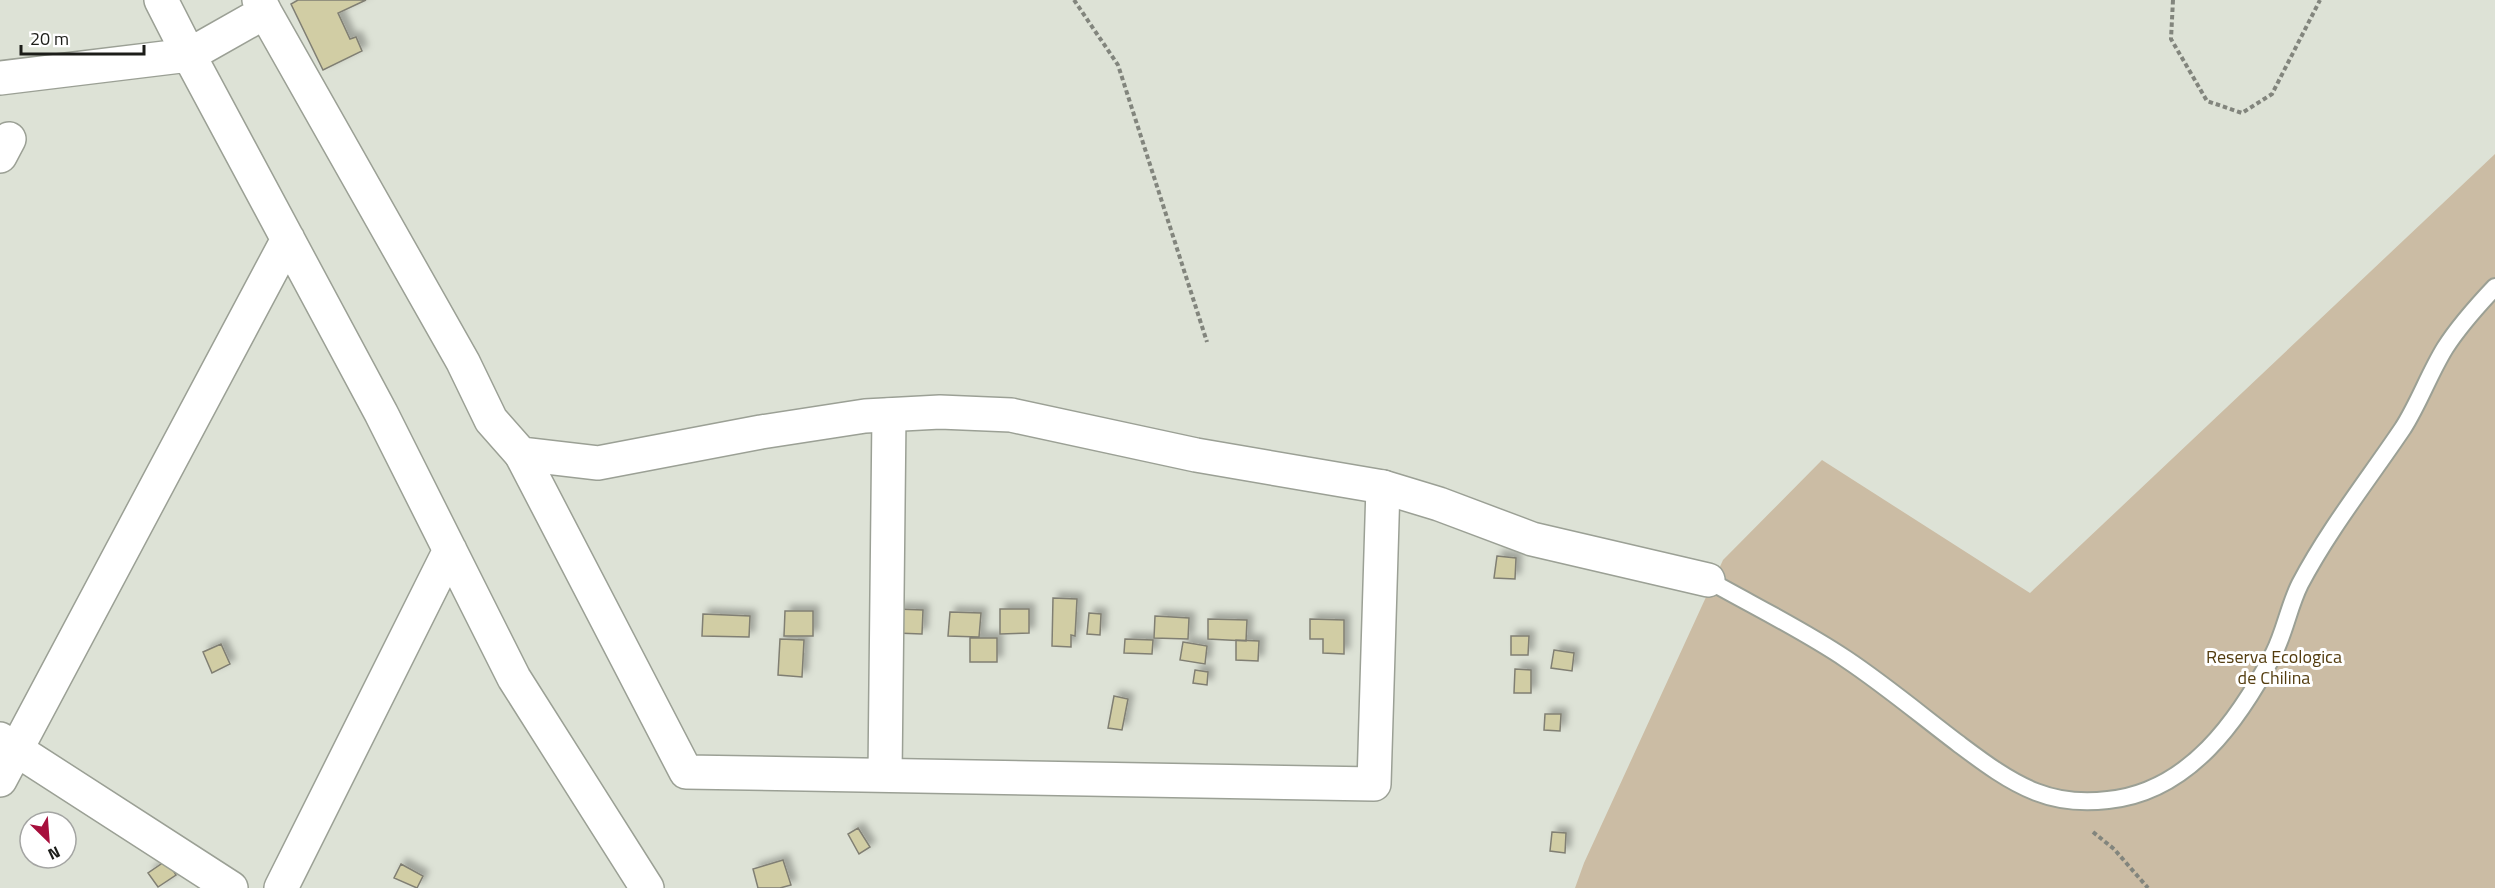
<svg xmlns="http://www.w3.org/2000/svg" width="2495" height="888" font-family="'Titillium Web',sans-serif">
  <defs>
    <filter id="shadow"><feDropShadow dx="5.5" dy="-5.5" stdDeviation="3" flood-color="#0004"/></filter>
  </defs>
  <rect width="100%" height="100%" fill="#dde2d6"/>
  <path fill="#cbbca4" d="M 2495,154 L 2495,888 L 1575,888 L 1584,863 L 1723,560 L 1822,460 L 2030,593 Z"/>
  <path fill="#d1cda4" stroke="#807f73" stroke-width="1.5" filter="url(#shadow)" d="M 298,0 L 366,0 L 338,13 L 350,39 L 356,37 L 362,51 L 323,70 L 291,4 Z
    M 1497,556 L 1516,558 L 1515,579 L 1494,578 Z
    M 1053,598 L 1077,599 L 1075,636 L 1071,635 L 1071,647 L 1052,646 Z
    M 897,609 L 923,610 L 922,634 L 896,633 Z
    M 1000,609 L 1029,609 L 1029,633 L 1000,634 Z
    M 785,611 L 813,611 L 813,636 L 784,636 Z
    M 950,612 L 981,613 L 979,637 L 948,636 Z
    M 1089,613 L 1101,614 L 1100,635 L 1087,634 Z
    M 703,614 L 750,616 L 749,637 L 702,636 Z
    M 1155,616 L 1189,618 L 1188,639 L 1154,638 Z
    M 1208,619 L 1247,620 L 1246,641 L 1208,639 Z
    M 1310,619 L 1344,620 L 1344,654 L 1323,653 L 1323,639 L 1310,639 Z
    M 1511,636 L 1529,636 L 1528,655 L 1511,655 Z
    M 970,638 L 997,638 L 997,662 L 970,662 Z
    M 780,639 L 804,640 L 802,677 L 778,675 Z
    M 1125,639 L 1153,640 L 1152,654 L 1124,653 Z
    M 1236,640 L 1259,641 L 1258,661 L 1236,660 Z
    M 1183,642 L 1207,646 L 1205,664 L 1180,660 Z
    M 221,644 L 230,664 L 212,673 L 203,652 Z
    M 1554,650 L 1574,653 L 1572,671 L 1551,668 Z
    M 1515,669 L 1531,670 L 1531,693 L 1514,693 Z
    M 1195,670 L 1208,672 L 1207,685 L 1193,683 Z
    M 1114,696 L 1128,699 L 1122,730 L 1108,728 Z
    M 1545,714 L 1561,714 L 1560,731 L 1544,730 Z
    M 858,828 L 870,847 L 859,854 L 848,834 Z
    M 1552,832 L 1566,833 L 1565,853 L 1550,851 Z
    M 167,860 L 176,875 L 158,887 L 148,873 Z
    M 783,860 L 791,885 L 780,888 L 758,888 L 753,869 Z
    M 401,864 L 423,876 L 417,888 L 394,878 Z"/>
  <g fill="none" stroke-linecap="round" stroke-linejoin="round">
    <g stroke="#9ba095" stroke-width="20">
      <path id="service" d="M 1708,580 C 1754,606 1803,630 1846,659 C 1885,685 1922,716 1959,744 C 1983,762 2008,781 2036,792 C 2059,801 2083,803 2108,800 C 2189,792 2239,720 2274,653 C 2285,631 2289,606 2300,584 C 2329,529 2368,480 2403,428 C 2419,403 2429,374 2445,348 C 2459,326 2477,306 2495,287"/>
    </g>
    <g stroke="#9ba095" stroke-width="36">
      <path id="minor" d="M 0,78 L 189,55 L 381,413 L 514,678 L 647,888
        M 0,156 L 9,139
        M 521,454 L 686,772 L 1374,784 L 1383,487
        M 0,739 L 231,888
        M 885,775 L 889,415
        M 0,780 L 288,239
        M 281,888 L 450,550"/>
    </g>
    <g stroke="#9ba095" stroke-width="36">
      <path id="tertiary" d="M 161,0 L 189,55 L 265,12 L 259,0
        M 265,12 L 463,362 L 491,420 L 521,454 L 598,463 L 761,432 L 865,416 L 940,412 L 1011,415 L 1196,455 L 1383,487 L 1439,504 L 1532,539 L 1708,580"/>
    </g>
    <path stroke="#82857d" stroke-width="4" stroke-dasharray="4.5 3" stroke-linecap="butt" d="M 1074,0 L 1118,65 L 1207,342
      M 2173,0 L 2171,39 L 2207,101 L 2242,113 L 2272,94 L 2320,0
      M 2093,832 L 2114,849 L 2148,888"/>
    <use href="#service" stroke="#fff" stroke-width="16"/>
    <use href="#minor" stroke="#fff" stroke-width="33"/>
    <use href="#tertiary" stroke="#fff" stroke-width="33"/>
  </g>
  <g text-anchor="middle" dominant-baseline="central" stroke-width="6" stroke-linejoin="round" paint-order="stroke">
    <g font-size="18" fill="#533c0e" stroke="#fff">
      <text x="2274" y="656">Reserva Ecologica<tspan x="2274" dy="21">de Chilina</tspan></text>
    </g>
  </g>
  <g transform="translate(48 840) rotate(155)"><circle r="28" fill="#ffffff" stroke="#a4a5a3" stroke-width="1.5"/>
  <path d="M0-4.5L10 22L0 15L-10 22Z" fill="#a70f3c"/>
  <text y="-9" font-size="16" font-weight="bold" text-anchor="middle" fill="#1c1d19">N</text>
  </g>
  <path d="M21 45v9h123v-9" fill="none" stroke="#1c1d19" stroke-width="3"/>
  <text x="30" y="45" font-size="18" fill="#1c1d19" stroke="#ffffff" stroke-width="4.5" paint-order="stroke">20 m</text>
</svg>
